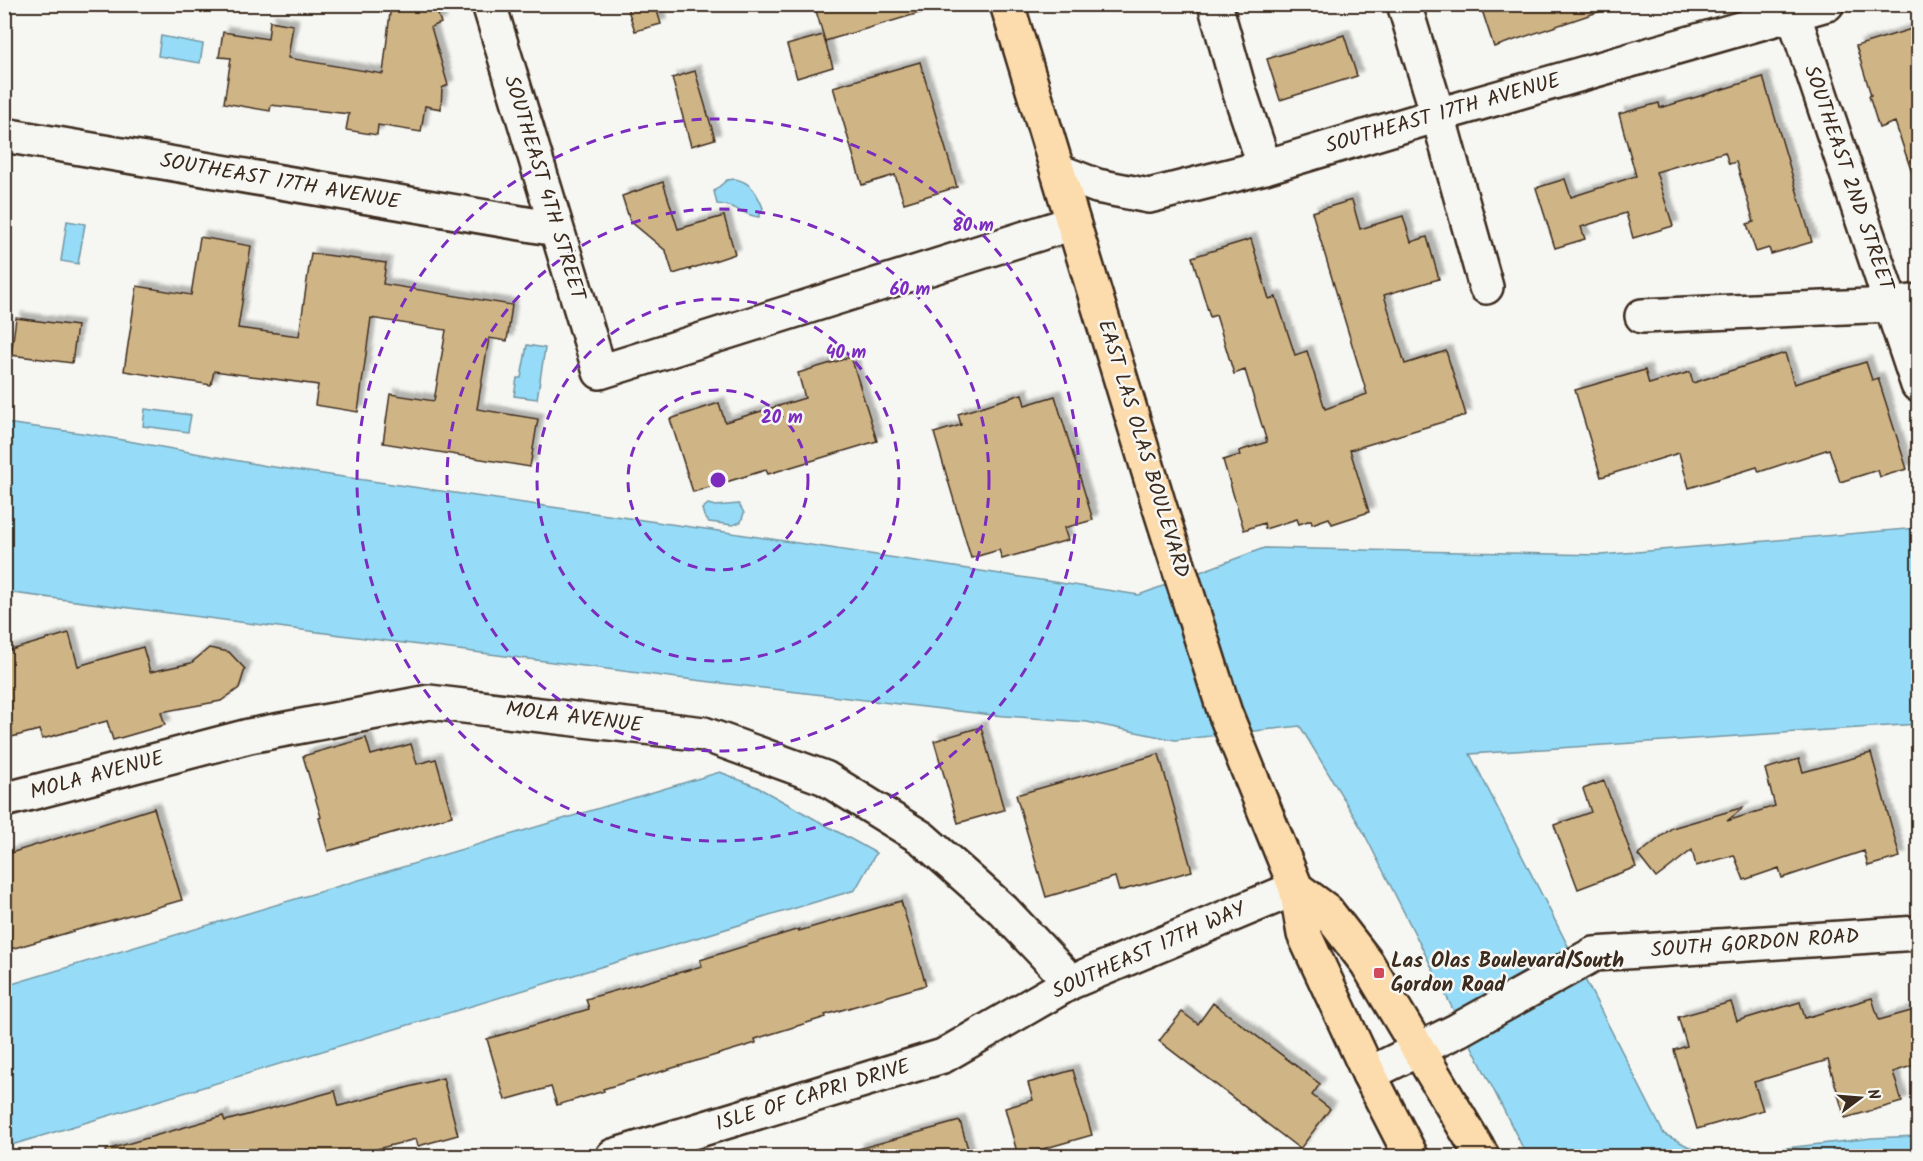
<svg xmlns="http://www.w3.org/2000/svg" width="1923" height="1161" font-family="Kalam,sans-serif">
  <defs>
    <filter id="shadow"><feDropShadow dx="5.5" dy="-5.5" stdDeviation="1.5" flood-color="#0004"/></filter>
  </defs>
  <rect width="100%" height="100%" fill="#f6f6f2"/>
  <filter id="ink" filterUnits="userSpaceOnUse"><feTurbulence type="fractalNoise" baseFrequency=".0167" numOctaves="2"/><feDisplacementMap in="SourceGraphic" scale="12" xChannelSelector="R" yChannelSelector="G"/><feConvolveMatrix kernelMatrix="1 2 1 2 8 2 1 2 1" color-interpolation-filters="sRGB"/></filter>
  <g filter="url(#ink)">
    <path fill="#96dcf8" stroke="#7295a1" stroke-width="1.5" d="M 161,36 L 203,44 L 200,63 L 158,56 Z
      M 735,179 C 751,182 757,193 763,208 L 759,217 C 742,215 737,205 717,204 L 714,191 L 727,180 Z
      M 67,221 L 85,224 L 78,264 L 61,261 Z
      M 527,345 L 545,348 L 537,399 L 514,396 L 517,378 L 521,378 Z
      M 145,409 L 191,415 L 188,432 L 143,426 Z
      M 5,423 L 89,434 L 267,466 L 712,530 L 1139,595 L 1264,548 L 1601,555 L 1918,528 L 1918,724 L 1470,754 L 1664,1134 L 1707,1156 L 1527,1156 L 1363,831 L 1300,726 L 1175,740 L 1087,722 L 992,715 L 678,678 L 5,592 Z
      M 708,504 L 715,506 L 739,504 L 744,513 L 741,522 L 733,525 L 709,522 L 704,516 L 702,509 Z
      M 720,772 L 757,787 L 876,853 L 855,890 L 5,1147 L 5,986 Z
      M 1918,1136 L 1918,1156 L 1717,1156 L 1872,1138 Z"/>
    <path fill="#cfb586" stroke="#3b2a1e" stroke-width="1.5" filter="url(#shadow)" d="M 391,4 L 434,4 L 441,23 L 431,27 L 448,85 L 442,88 L 441,109 L 425,106 L 421,132 L 378,125 L 377,135 L 346,130 L 349,114 L 271,105 L 270,111 L 224,103 L 231,58 L 219,57 L 223,32 L 268,39 L 270,21 L 293,25 L 288,58 L 383,74 Z
      M 626,4 L 655,4 L 661,24 L 635,31 Z
      M 814,4 L 925,4 L 926,11 L 825,41 Z
      M 1480,4 L 1606,4 L 1607,9 L 1494,47 Z
      M 1918,27 L 1918,178 L 1914,179 L 1895,122 L 1879,128 L 1869,96 L 1871,95 L 1856,46 Z
      M 823,35 L 833,67 L 797,78 L 787,45 Z
      M 1344,35 L 1357,76 L 1280,100 L 1267,59 Z
      M 920,62 L 957,187 L 904,203 L 895,175 L 862,185 L 833,87 Z
      M 695,71 L 715,139 L 691,146 L 672,78 Z
      M 1763,77 L 1812,242 L 1771,254 L 1769,248 L 1756,252 L 1747,224 L 1754,222 L 1736,162 L 1729,164 L 1725,152 L 1656,172 L 1673,226 L 1633,238 L 1626,213 L 1581,227 L 1585,239 L 1555,248 L 1536,188 L 1565,179 L 1571,197 L 1636,176 L 1619,114 L 1659,103 L 1660,108 Z
      M 663,182 L 678,229 L 724,216 L 735,254 L 690,269 L 691,271 L 689,269 L 673,274 L 666,251 L 630,221 L 622,196 Z
      M 1352,200 L 1360,229 L 1403,216 L 1411,242 L 1427,237 L 1439,279 L 1384,295 L 1405,364 L 1446,351 L 1466,415 L 1350,450 L 1369,512 L 1332,524 L 1329,518 L 1312,524 L 1311,520 L 1299,524 L 1297,519 L 1265,529 L 1264,523 L 1244,530 L 1223,460 L 1240,455 L 1239,451 L 1267,442 L 1245,370 L 1234,374 L 1216,315 L 1210,317 L 1192,257 L 1251,239 L 1269,299 L 1276,297 L 1295,355 L 1307,351 L 1325,409 L 1367,394 L 1312,212 Z
      M 200,237 L 251,246 L 238,328 L 299,336 L 311,253 L 386,263 L 383,284 L 512,305 L 507,341 L 489,338 L 477,409 L 538,419 L 530,467 L 383,443 L 390,394 L 434,401 L 446,330 L 371,318 L 358,412 L 315,405 L 318,385 L 214,371 L 211,385 L 124,371 L 137,286 L 191,295 Z
      M 16,318 L 77,326 L 72,363 L 11,355 Z
      M 1785,353 L 1794,384 L 1866,362 L 1872,380 L 1878,378 L 1907,469 L 1880,477 L 1878,470 L 1840,482 L 1829,449 L 1759,472 L 1757,467 L 1689,488 L 1679,453 L 1601,477 L 1575,390 L 1645,370 L 1649,384 L 1690,372 L 1693,383 Z
      M 851,357 L 877,441 L 768,474 L 766,470 L 693,492 L 670,419 L 719,403 L 725,422 L 805,398 L 798,373 Z
      M 1022,394 L 1025,405 L 1055,396 L 1093,520 L 1064,528 L 1068,540 L 1002,559 L 999,550 L 971,558 L 934,433 L 961,425 L 958,414 Z
      M 69,633 L 78,666 L 143,647 L 150,672 L 191,663 L 209,648 L 229,652 L 245,669 L 239,688 L 221,701 L 161,712 L 165,725 L 113,740 L 107,721 L 42,739 L 39,730 L 4,739 L 4,652 Z
      M 981,727 L 1004,810 L 958,823 L 934,741 Z
      M 366,738 L 371,755 L 411,744 L 417,764 L 436,759 L 452,816 L 328,851 L 319,818 L 321,817 L 303,756 Z
      M 1871,753 L 1900,857 L 1868,866 L 1864,851 L 1782,878 L 1779,868 L 1744,880 L 1734,855 L 1696,866 L 1692,850 L 1656,878 L 1638,855 L 1672,828 L 1744,807 L 1727,821 L 1775,806 L 1765,769 L 1799,759 L 1803,772 Z
      M 1159,754 L 1192,871 L 1119,891 L 1115,877 L 1046,897 L 1016,795 Z
      M 1604,781 L 1636,867 L 1578,889 L 1554,825 L 1591,812 L 1583,789 Z
      M 154,808 L 182,900 L 4,951 L 4,855 Z
      M 901,901 L 926,985 L 825,1015 L 826,1017 L 755,1039 L 756,1043 L 603,1089 L 604,1091 L 557,1105 L 551,1087 L 505,1100 L 487,1039 L 589,1009 L 586,999 L 702,966 L 700,960 L 799,929 L 799,931 Z
      M 1872,998 L 1879,1020 L 1918,1009 L 1918,1064 L 1893,1072 L 1902,1102 L 1845,1118 L 1828,1060 L 1754,1082 L 1763,1110 L 1697,1129 L 1674,1050 L 1687,1046 L 1678,1017 L 1731,1002 L 1737,1021 L 1800,1002 L 1805,1018 Z
      M 1213,1003 L 1320,1084 L 1312,1095 L 1330,1109 L 1300,1149 L 1159,1041 L 1182,1012 L 1198,1024 Z
      M 1073,1070 L 1092,1135 L 1018,1156 L 1005,1108 L 1033,1100 L 1028,1083 Z
      M 443,1078 L 458,1135 L 418,1146 L 416,1139 L 350,1156 L 107,1156 L 106,1150 L 223,1116 L 225,1121 L 335,1091 L 339,1106 Z
      M 960,1121 L 970,1156 L 859,1156 L 858,1149 Z"/>
    <g fill="none" stroke-linecap="round" stroke-linejoin="round">
      <g stroke="#3b2a1e" stroke-width="38">
        <path id="minor" d="M 489,4 L 600,372 L 1073,223
          M 1215,4 L 1240,93 L 1265,167
          M 1404,4 L 1438,115 L 1486,287
          M 1790,4 L 1918,385
          M 4,135 L 556,229
          M 1058,171 L 1097,186 L 1149,196 L 1265,167 L 1438,115 L 1827,4
          M 1642,316 L 1891,305 L 1918,301
          M 4,800 L 249,736 L 429,702 L 704,734 L 825,778 L 922,838 L 1003,910 L 1071,982
          M 1369,1074 L 1458,1030 L 1594,954 L 1918,933
          M 613,1156 L 943,1056 L 1071,982 L 1296,888"/>
      </g>
      <g stroke="#3b2a1e" stroke-width="38">
        <path id="major" d="M 1007,4 L 1158,502 L 1225,713 L 1296,888 L 1304,934 L 1369,1074 L 1411,1156
          M 1296,888 L 1326,910 L 1367,963 L 1482,1156"/>
      </g>
      <use href="#minor" stroke="#f6f6f2" stroke-width="33"/>
      <use href="#major" stroke="#fcdcac" stroke-width="33"/>
    </g>
  </g>
  <g fill="none" stroke="#7b2cbf" stroke-width="3" stroke-dasharray="10 8">
    <circle cx="718" cy="480" r="90"/>
    <circle cx="718" cy="480" r="181"/>
    <circle cx="718" cy="480" r="271"/>
    <circle cx="718" cy="480" r="361"/>
  </g>
  <rect fill="#d1495b" stroke="#f6f6f2" stroke-width="2" x="1373" y="967" width="12" height="12" rx="3"/>
  <g text-anchor="middle" dominant-baseline="central" stroke-width="5" stroke-linejoin="round" paint-order="stroke">
    <g font-size="21" fill="#3b2a1e" stroke="#f6f6f2">
      <text transform="translate(1443 114) rotate(-16)">SOUTHEAST 17TH AVENUE</text>
      <text transform="translate(1848 178) rotate(71)">SOUTHEAST 2ND STREET</text>
      <text transform="translate(280 182) rotate(10)">SOUTHEAST 17TH AVENUE</text>
      <text transform="translate(544 188) rotate(73)">SOUTHEAST 4TH STREET</text>
      <text transform="translate(1143 449) rotate(73)">EAST LAS OLAS BOULEVARD</text>
      <text transform="translate(574 718) rotate(7)">MOLA AVENUE</text>
      <text transform="translate(97 776) rotate(-15)">MOLA AVENUE</text>
      <text transform="translate(1755 944) rotate(-4)">SOUTH GORDON ROAD</text>
      <text transform="translate(1149 951) rotate(-24)">SOUTHEAST 17TH WAY</text>
      <text transform="translate(813 1096) rotate(-17)">ISLE OF CAPRI DRIVE</text>
    </g>
    <g font-size="21" font-weight="bold" fill="#3b2a1e" stroke="#f6f6f2" text-anchor="start">
      <text x="1391" y="961">Las Olas Boulevard/South<tspan x="1391" dy="24">Gordon Road</tspan></text>
    </g>
  </g>
  <circle cx="718" cy="480" r="9" fill="#7b2cbf" stroke="#f6f6f2" stroke-width="3"/>
  <g font-size="18" text-anchor="middle" font-weight="bold" fill="#7b2cbf" stroke="#f6f6f2" stroke-width="5" stroke-linejoin="round" paint-order="stroke">
    <text x="973" y="231">80 m</text>
    <text x="910" y="295">60 m</text>
    <text x="846" y="358">40 m</text>
    <text x="782" y="423">20 m</text>
  </g>
  <rect width="1923" height="1161" fill="none" stroke="#f6f6f2" stroke-width="24"/>
  <rect x="12" y="12" width="1899" height="1137" fill="none" stroke="#3b2a1e" stroke-width="2" filter="url(#ink)"/>
  <g transform="translate(1860 1098) rotate(74)" stroke="#f6f6f2" stroke-width="4.5" paint-order="stroke">
  <path d="M0-4.5L10 22L0 15L-10 22Z" fill="#3b2a1e"/>
  <text y="-9" font-size="16" font-weight="bold" text-anchor="middle" fill="#3b2a1e">N</text>
  </g>
</svg>
